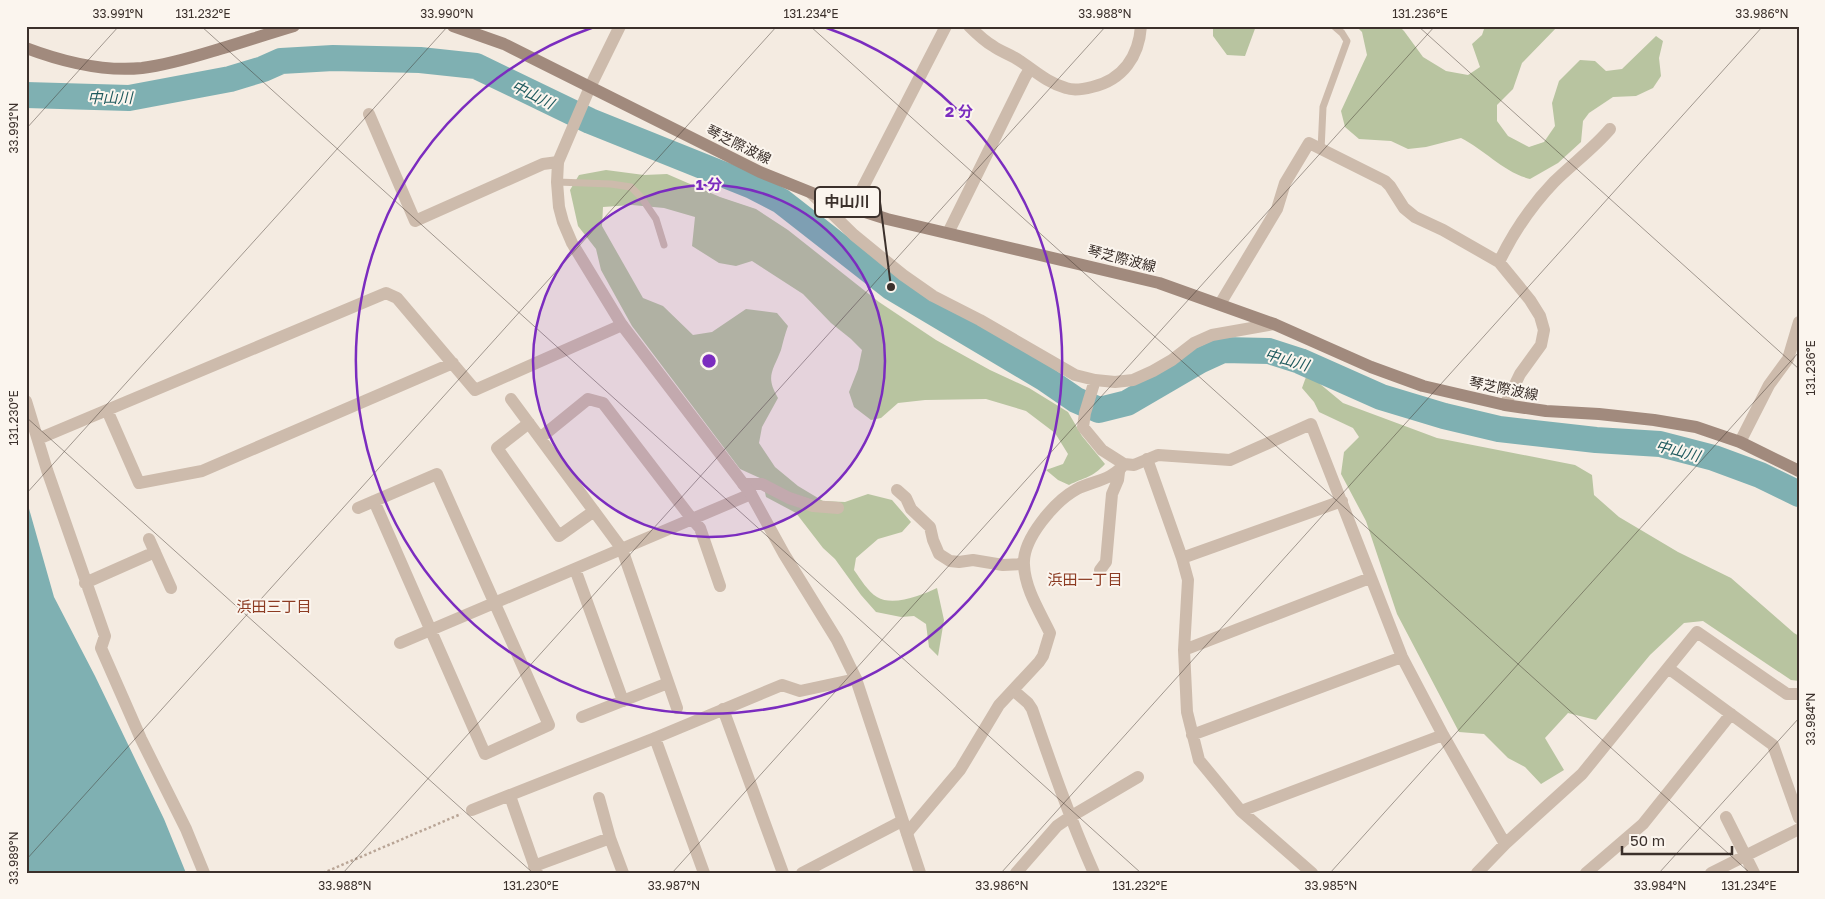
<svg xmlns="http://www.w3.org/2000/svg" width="1825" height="899" font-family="'Golos Text','Noto Sans JP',sans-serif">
  <rect width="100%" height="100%" fill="#f4ebe1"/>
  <path fill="#b8c4a0" d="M 1213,26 L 1256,26 L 1245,56 L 1227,55 L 1213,36 Z
    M 1356,26 L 1399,26 L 1404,31 L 1423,57 L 1446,71 L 1468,75 L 1480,67 L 1472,44 L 1482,35 L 1485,26 L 1558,26 L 1522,63 L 1513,89 L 1497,105 L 1497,121 L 1508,136 L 1529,147 L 1544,142 L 1555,126 L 1552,103 L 1559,81 L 1580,60 L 1595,61 L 1606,71 L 1622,69 L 1656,36 L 1663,41 L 1659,58 L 1661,76 L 1653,88 L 1636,96 L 1613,97 L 1589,113 L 1583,121 L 1581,142 L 1558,163 L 1530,179 C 1503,172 1485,150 1461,138 L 1426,147 L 1408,149 L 1391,141 L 1359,139 L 1345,127 L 1341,111 L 1367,55 L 1362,32 Z
    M 606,170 L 644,175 L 667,174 L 720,197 L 756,209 L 788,230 L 879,302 L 936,340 L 990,370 L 1029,388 L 1068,412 L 1082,436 L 1105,464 C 1092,478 1085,477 1069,485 L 1058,480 L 1046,470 L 1063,464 L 1068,454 L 1055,433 L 1026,411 L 986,399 L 925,400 L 898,403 L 881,418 L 871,420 L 854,407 L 849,392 L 858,369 L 862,350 L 851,339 L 831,323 L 803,294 L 752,261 L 736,266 L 719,263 L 692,246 L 695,217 L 664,208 L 632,205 L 603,207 L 602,226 L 643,298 L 663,306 L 693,335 L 712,332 L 746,309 L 777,313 L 788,326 C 785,334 783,342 781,350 C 773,371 765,376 778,398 L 762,427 L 759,443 L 775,467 L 798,486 L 823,501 L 845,502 L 868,494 L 892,500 L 911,522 L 902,532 L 878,539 L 856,558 L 854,570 C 860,578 868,592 877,597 C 893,607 922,595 937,588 L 944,620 L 938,656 L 929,647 L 926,624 L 914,616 L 901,617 L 876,612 L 861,595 L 835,559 L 823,548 L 796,513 L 766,497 L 762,479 L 740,469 L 632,326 L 601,270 L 596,249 L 578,226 L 570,190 L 579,175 Z
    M 1306,377 L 1314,379 L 1343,403 L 1437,438 L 1575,465 L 1592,475 L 1594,495 L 1619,517 L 1678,552 L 1731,578 L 1794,633 L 1799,636 L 1799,681 L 1791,680 L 1703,621 L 1684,623 L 1650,655 L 1596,720 L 1568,713 L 1545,738 L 1564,770 L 1541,784 L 1525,767 L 1508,758 L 1484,734 L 1459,732 L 1397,614 L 1366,521 L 1341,474 L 1344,452 L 1359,437 L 1353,428 L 1319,412 L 1314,402 L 1302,388 Z"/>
  <path fill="#7fb0b2" d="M 26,498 L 54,597 L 95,676 L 164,819 L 186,873 L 26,873 Z"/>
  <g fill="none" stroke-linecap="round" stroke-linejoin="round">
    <path stroke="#7fb0b2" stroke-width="26" d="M 26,95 L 129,98 L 230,79 L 263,69 L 281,61 L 333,58 L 420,60 L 476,66 L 590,121 L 752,186 L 781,201 L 891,287 L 1044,378 L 1076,400 L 1099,410 L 1127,403 L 1199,361 L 1223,350 L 1269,351 L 1300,361 L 1381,397 L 1444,416 L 1499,429 L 1596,440 L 1660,444 L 1714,458 L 1760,475 L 1799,494"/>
    <path stroke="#b9a596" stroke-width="2.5" stroke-dasharray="2.5 2.5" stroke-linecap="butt" d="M 323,873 L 461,814"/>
    <path stroke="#cdbbac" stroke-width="7" d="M 1321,150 L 1323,107 L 1347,41 L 1342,33 L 1334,26
      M 557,182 L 611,184 L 631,187 L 641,197 L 656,219 L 664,245"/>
    <path stroke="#cdbbac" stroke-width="12" d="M 969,26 C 977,34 984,41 993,46 C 1001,52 1012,55 1020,61 C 1035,71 1048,83 1066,88 C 1074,91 1084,89 1092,87 C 1123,80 1139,56 1141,26
      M 590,87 L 620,26
      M 369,114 L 415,221 L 543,164 L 558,162
      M 811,193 L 854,235 L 903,275 L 933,296 L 980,320 L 1075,375 L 1095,380 L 1115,382 L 1133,380 L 1153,371 L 1172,360 L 1194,343 L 1212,335 L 1274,324
      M 857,210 L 862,189 L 946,26
      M 948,233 L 1025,77 L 1030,69
      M 1499,262 C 1513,233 1531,206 1554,182 C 1572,164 1593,149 1610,129
      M 1220,304 L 1277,209 L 1285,183 L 1309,143 L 1385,181 L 1390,186 L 1404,208 L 1415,217 L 1443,230 L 1499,262 L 1530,300 L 1540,316 L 1544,330 L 1541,345 L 1520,374 L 1505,405
      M 1095,380 L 1085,413 L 1083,427 L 1102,450 L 1124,464 L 1134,465 L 1158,455 L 1230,460 L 1311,424 L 1402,657 L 1443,735 L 1505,844
      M 511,399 L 622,549 L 677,708
      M 26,401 L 47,470 L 105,636 L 101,648 L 141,739 L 186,829 L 204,873
      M 107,410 L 139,483 L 202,471 L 453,363
      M 529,423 L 497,448 L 559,536 L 594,511
      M 540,438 L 588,399 L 603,403 L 692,519 L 700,528 L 720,586
      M 38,439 L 386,293 L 397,298 L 475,390 L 622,325
      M 1740,442 L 1769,385 L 1788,359 L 1799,322
      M 1147,459 L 1182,558 L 1188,580 L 1184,650 L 1187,712 L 1199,760 L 1241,811 L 1312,873
      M 743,484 L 762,484 L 789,498 L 813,506 L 838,508
      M 897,490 L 906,498 L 911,509 L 930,527 L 933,540 L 939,554 L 950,561 L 959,562 L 973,560 L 1003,565 L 1023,564
      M 358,508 L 437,474 L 549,725 L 485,754 L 374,501
      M 149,539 L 171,588
      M 1182,558 L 1342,501
      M 575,569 L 623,701
      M 1100,570 L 1106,562 L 1112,494 L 1118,480 L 1119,472
      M 85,583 L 155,552
      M 400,643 L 751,494
      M 1184,650 L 1370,578
      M 1668,668 L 1773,745 L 1799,818
      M 1013,690 L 1028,703 L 1032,709 C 1051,764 1070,819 1094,873
      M 723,709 L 783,873
      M 582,717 L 668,683
      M 1192,735 L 1402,657
      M 655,738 L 704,873
      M 510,796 L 537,873
      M 599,798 L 610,838 L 623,873
      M 472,810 L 655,738 L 782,685 L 800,691 L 856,679
      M 1241,811 L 1443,735
      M 1726,817 L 1754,873
      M 907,833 L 960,770 L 999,705 L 1039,662 L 1043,656 L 1050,633 C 1040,612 1025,589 1024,565 C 1022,539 1055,501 1077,489 C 1093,481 1113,480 1124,464
      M 534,866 L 610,838
      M 802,873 L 902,821
      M 1016,873 L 1057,826 L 1070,817 L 1138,777
      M 1477,873 L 1505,844 L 1582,774 L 1697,632 L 1787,694 L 1799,694
      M 1586,873 L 1643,824 L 1731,714
      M 1711,873 L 1799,829"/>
    <path stroke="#cdbbac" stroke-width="12" d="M 590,87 L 558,162 L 557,182 L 559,207 L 563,222 L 572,243 L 622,325 L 751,494 L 784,554 L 837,640 L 856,679 L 920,873"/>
    <path stroke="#a18a7d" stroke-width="12" d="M 453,26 L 504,44 L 760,172 L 837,203 L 887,219 L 1159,283 L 1274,324 L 1371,367 L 1423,386 L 1505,405 L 1546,411 L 1599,414 L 1654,420 L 1696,427 L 1740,442 L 1799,471
      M 26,48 C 63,62 102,72 142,68 C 166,65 190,58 213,51 C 240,43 267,34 294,26"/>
  </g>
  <path fill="none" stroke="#3b302b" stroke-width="1" stroke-opacity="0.45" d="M 201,26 L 1141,873M 810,26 L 1750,873M 1418,26 L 1799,369M 26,129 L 119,26M 26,417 L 533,873M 26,494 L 448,26M 26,860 L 777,26M 343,873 L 1106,26M 672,873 L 1435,26M 1001,873 L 1763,26M 1330,873 L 1799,352M 1659,873 L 1799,718"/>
  <circle cx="709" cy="361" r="176" fill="#7b2cbf" fill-opacity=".12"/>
  <g fill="none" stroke="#7b2cbf" stroke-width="2.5">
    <circle cx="709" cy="361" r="176"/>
    <path d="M824 27A353 353 0 1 1 594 27"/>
  </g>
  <g text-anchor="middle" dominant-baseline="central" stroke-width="4" stroke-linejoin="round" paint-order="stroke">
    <g font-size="14" fill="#3b302b" stroke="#fbf5ee">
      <text transform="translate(739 144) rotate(26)">琴芝際波線</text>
      <text transform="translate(1122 258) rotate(14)">琴芝際波線</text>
      <text transform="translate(1504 388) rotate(11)">琴芝際波線</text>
    </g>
    <g font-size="15" font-style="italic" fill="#1f5a5e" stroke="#fbf5ee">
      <text transform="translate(533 94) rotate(26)">中山川</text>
      <text x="110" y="97">中山川</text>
      <text transform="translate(1287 359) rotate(16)">中山川</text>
      <text transform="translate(1678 450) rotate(15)">中山川</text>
    </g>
    <g font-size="15" fill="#8c3b22" stroke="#fbf5ee">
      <text x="1085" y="579">浜田一丁目</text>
      <text x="274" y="606">浜田三丁目</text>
    </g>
  </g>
  <circle cx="709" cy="361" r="8" fill="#7b2cbf" stroke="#fbf5ee" stroke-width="2.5"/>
  <g font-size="15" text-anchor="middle" font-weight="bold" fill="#7b2cbf" stroke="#fbf5ee" stroke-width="4" stroke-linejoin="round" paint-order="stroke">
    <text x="959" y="117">2 分</text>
    <text x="709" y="190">1 分</text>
  </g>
  <path fill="none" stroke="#3b302b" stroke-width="2" d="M891 287L880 202"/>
  <circle fill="#3b302b" stroke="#fbf5ee" stroke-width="2" cx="891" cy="287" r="5"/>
  <rect fill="#fbf5ee" stroke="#3b302b" stroke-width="2" x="815" y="187" width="65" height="30" rx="5"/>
  <g font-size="15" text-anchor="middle" font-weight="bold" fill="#3b302b">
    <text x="847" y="207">中山川</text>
  </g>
  <rect width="1825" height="899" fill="none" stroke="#fbf5ee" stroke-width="55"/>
  <path d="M1622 846v8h110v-8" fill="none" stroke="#3b302b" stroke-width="2.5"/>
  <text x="1630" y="846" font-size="15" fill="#3b302b" stroke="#fbf5ee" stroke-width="4" paint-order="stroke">50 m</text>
  <rect x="28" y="28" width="1770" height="844" fill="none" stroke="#3b302b" stroke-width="2"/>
  <g font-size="12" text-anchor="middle" fill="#3b302b">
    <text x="118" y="18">33.991°N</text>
    <text x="203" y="18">131.232°E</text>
    <text x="447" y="18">33.990°N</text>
    <text x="811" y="18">131.234°E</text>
    <text x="1105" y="18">33.988°N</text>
    <text x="1420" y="18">131.236°E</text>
    <text x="1762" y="18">33.986°N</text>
    <text transform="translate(14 128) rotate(-90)" y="4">33.991°N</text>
    <text transform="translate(1811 368) rotate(-90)" y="4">131.236°E</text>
    <text transform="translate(14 418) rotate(-90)" y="4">131.230°E</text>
    <text transform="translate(1811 719) rotate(-90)" y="4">33.984°N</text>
    <text transform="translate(14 858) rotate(-90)" y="4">33.989°N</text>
    <text x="345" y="890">33.988°N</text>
    <text x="531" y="890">131.230°E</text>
    <text x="674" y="890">33.987°N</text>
    <text x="1002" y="890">33.986°N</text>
    <text x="1140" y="890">131.232°E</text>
    <text x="1331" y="890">33.985°N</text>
    <text x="1660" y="890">33.984°N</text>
    <text x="1749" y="890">131.234°E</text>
  </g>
</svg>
